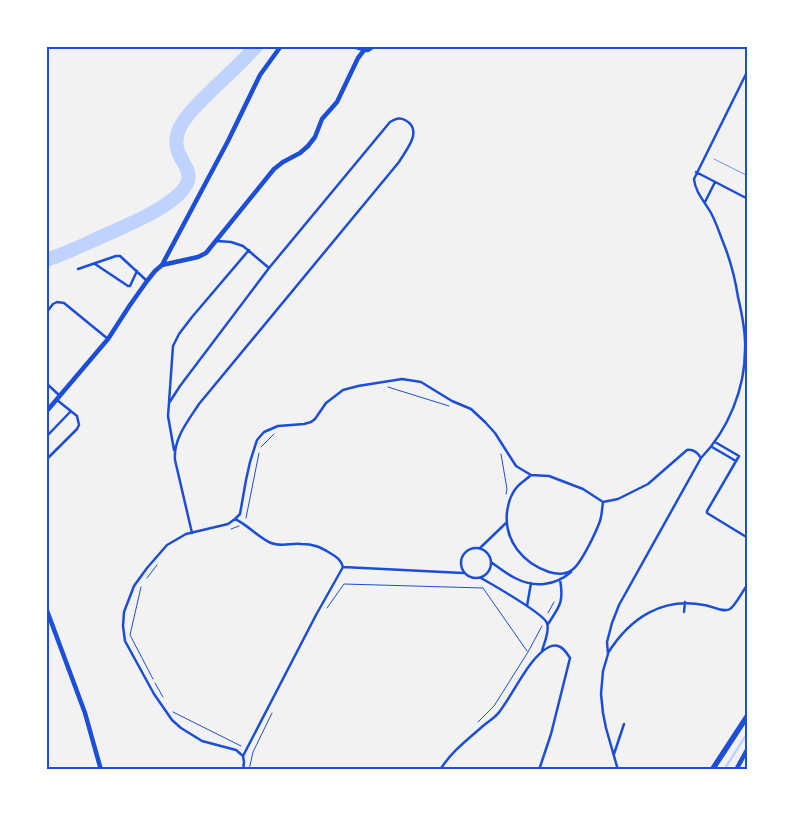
<svg xmlns="http://www.w3.org/2000/svg" width="794" height="816" font-family="'IBM Plex Serif',serif">
  <rect width="100%" height="100%" fill="#f2f2f2"/>
  <g fill="none" stroke-linecap="round" stroke-linejoin="round">
    <path stroke="#bfd3fe" stroke-width="2.5" d="M 724,770 L 748,732"/>
    <path stroke="#bfd3fe" stroke-width="14" d="M 46,260 C 68,253 89,242 110,233 C 131,223 159,212 177,196 C 181,193 186,186 188,181 C 193,164 167,155 180,127 C 188,112 201,101 213,89 C 227,75 243,62 256,46"/>
    <path stroke="#1d4ed8" stroke-width="1" d="M 388,387 L 449,406
      M 261,447 L 274,434
      M 501,454 L 507,489 L 506,494
      M 246,518 L 259,453
      M 231,529 L 239,526
      M 147,578 L 157,565
      M 141,587 L 130,635 L 153,679
      M 327,608 L 344,584 L 483,588 L 527,651
      M 548,613 L 554,602
      M 155,683 L 163,697
      M 173,712 L 241,746
      M 478,722 L 494,706 L 528,652 L 542,626
      M 249,770 L 253,752 L 272,713"/>
    <path stroke="#1d4ed8" stroke-width="2.5" d="M 696,172 L 748,199
      M 705,202 L 715,182
      M 95,264 L 128,286 L 130,286 L 137,271
      M 78,269 L 116,256 L 120,256 L 146,280
      M 46,313 L 53,304 L 57,302 L 64,303 L 108,339
      M 46,383 L 59,395
      M 169,402 L 173,346 L 179,334 L 192,317 L 249,250
      M 46,437 L 71,411
      M 715,442 L 739,456 L 707,511 L 707,513 L 748,538
      M 712,447 L 736,461
      M 174,450 L 168,416 L 169,403 L 180,386 L 269,268
      M 46,460 L 77,429 L 79,425 L 77,416 L 57,400
      M 531,475 C 527,479 520,483 517,487 C 511,494 508,504 507,512 C 504,541 523,563 549,572 C 556,574 565,575 572,570 C 581,564 596,532 600,521 C 602,515 602,508 603,502
      M 235,519 C 248,525 259,538 271,543 C 281,547 291,543 301,544 C 314,544 320,547 330,553 C 337,557 341,560 343,567 L 316,615 L 243,756
      M 192,533 L 175,460 C 173,439 188,421 199,404 L 399,162 C 406,150 424,130 405,120 C 399,117 395,119 390,122 L 269,268 L 243,246 L 231,242 L 217,241
      M461 563a15 15 0 1 1 30 0a15 15 0 1 1-30 0Z
      M 480,548 L 506,523
      M 491,562 C 499,568 507,574 515,578 C 534,588 555,586 571,572
      M 343,567 L 463,573
      M 481,578 C 493,585 543,613 547,623 C 550,631 544,643 542,651
      M 527,606 L 531,583
      M 684,612 L 685,602
      M 548,624 C 560,606 564,602 560,579
      M 608,653 C 630,618 662,597 704,605 C 712,606 723,613 730,609 C 736,605 743,590 748,584
      M 614,754 L 624,724
      M 243,770 L 244,762 L 243,756 L 236,750 L 202,741 L 181,728 L 172,720 L 154,694 L 125,641 L 123,626 L 124,612 L 134,586 L 147,568 L 167,545 L 186,534 L 228,524 L 235,519 L 240,514 L 246,480 L 250,462 L 257,440 L 264,432 L 278,426 L 304,424 L 311,422 L 315,419 L 326,403 L 343,390 L 358,386 L 402,379 L 421,382 L 452,401 L 471,409 L 485,422 L 495,433 L 516,466 L 531,475 L 549,476 L 583,489 L 603,502 L 618,499 L 648,484 L 687,450 C 694,449 698,453 701,458
      M 440,770 C 451,752 467,740 483,726 C 489,721 496,717 500,711 C 514,693 529,657 549,647 C 559,642 565,650 570,658 L 551,734 L 539,770
      M 568,770 L 574,769 L 576,770
      M 618,770 L 606,728 L 603,713 L 601,694 L 603,671 L 608,654 L 607,642 L 612,623 L 619,605 L 701,458 C 728,430 745,389 745,350 C 746,333 742,314 738,297 C 735,278 730,259 723,242 C 719,232 716,222 711,213 C 705,202 695,192 694,179 L 748,70"/>
    <path stroke="#1d4ed8" stroke-width="4.5" d="M 352,46 L 368,50 L 374,46
      M 162,265 L 198,257 L 206,253 L 274,169 L 283,162 L 300,153 L 308,146 L 315,137 L 322,119 L 337,102 L 358,58 L 365,49
      M 46,412 L 108,339 L 130,305 L 147,281 L 155,271 L 162,265 L 228,141 L 260,75 L 281,46
      M 46,608 L 85,713 L 101,770
      M 736,770 L 748,748"/>
    <path stroke="#1d4ed8" stroke-width="5.5" d="M 712,770 L 748,715"/>
    <path stroke="#7290e2" stroke-width="1" d="M 714,159 L 748,176"/>
  </g>
  <rect width="794" height="816" fill="none" stroke="#ffffff" stroke-width="95"/>
  <rect x="48" y="48" width="698" height="720" fill="none" stroke="#1d4ed8" stroke-width="2"/>
</svg>
